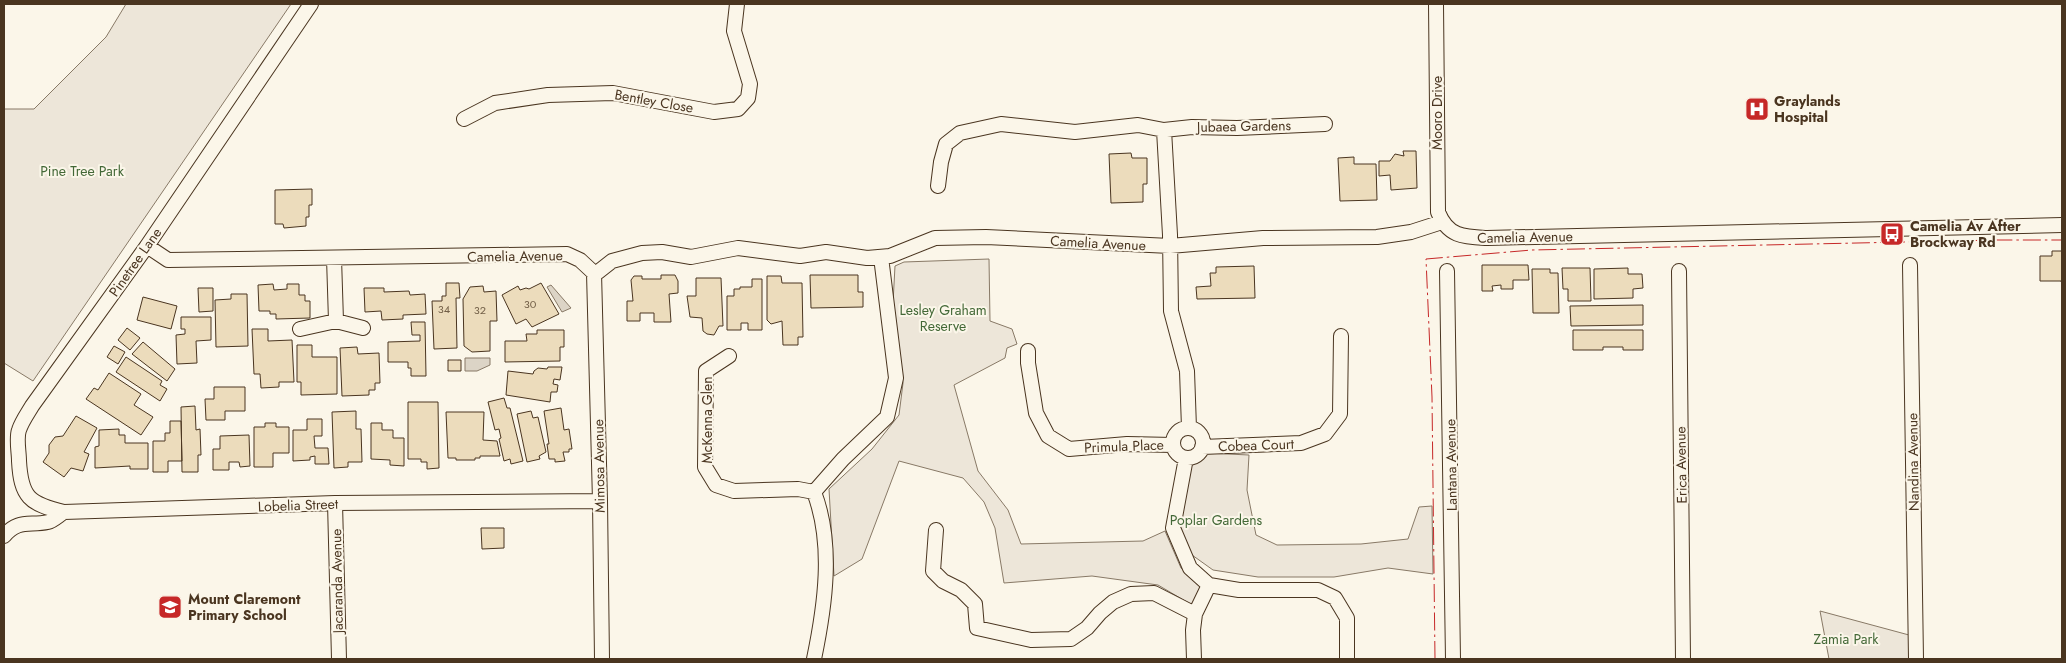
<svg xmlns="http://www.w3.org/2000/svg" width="2066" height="663" font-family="Jost,sans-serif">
  <rect width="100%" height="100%" fill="#fbf6e9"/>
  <path fill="#ede6d9" stroke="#887966" d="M 126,4 L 291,4 L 33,381 L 4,363 L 4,109 L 34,109 L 106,37 Z
    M 989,259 L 990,321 L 1012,329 L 1017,344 L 1007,348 L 1005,358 L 954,385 L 978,471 L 1008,510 L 1021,544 L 1143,541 L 1165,531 L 1181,568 L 1201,586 L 1192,605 L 1158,585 L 1092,576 L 1004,583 L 995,528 L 984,502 L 963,478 L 899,461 L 862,559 L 834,576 L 829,489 L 872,449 L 899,415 L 903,383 L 893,303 L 895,266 L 904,262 Z
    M 1206,453 L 1249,455 L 1247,490 L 1256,535 L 1277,545 L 1361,544 L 1408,539 L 1419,507 L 1432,506 L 1433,574 L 1388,568 L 1334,577 L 1258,577 L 1213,570 L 1192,555 L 1179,527 L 1184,465 Z
    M 1820,611 L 1909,635 L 1909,659 L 1829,659 Z"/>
  <path fill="#dcd4c6" stroke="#887966" d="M 551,285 L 571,308 L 562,312 L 547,287 Z
    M 465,358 L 490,358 L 490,365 L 477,371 L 465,371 Z"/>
  <path fill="#ecdcbc" stroke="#4a3520" d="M 1403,151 L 1416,151 L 1417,188 L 1391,190 L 1390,175 L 1379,176 L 1379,161 L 1390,161 L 1395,154 L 1404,156 Z
    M 1131,153 L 1132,158 L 1147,158 L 1147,184 L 1143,184 L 1143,202 L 1111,203 L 1109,154 Z
    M 1354,157 L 1354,164 L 1376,164 L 1377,200 L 1340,201 L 1338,158 Z
    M 312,189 L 312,205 L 309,205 L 309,217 L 306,217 L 306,226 L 284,228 L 283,224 L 275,224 L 275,190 Z
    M 2052,251 L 2062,251 L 2062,284 L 2061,281 L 2040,281 L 2040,256 L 2052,256 Z
    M 1482,265 L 1528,265 L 1529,280 L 1513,280 L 1513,289 L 1501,289 L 1501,285 L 1492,286 L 1493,291 L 1482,291 Z
    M 1254,266 L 1255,298 L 1197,299 L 1196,287 L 1211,286 L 1210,273 L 1216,273 L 1216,267 Z
    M 1562,268 L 1590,268 L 1591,301 L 1568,301 L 1568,289 L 1563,289 Z
    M 1628,268 L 1628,274 L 1642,274 L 1643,288 L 1633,289 L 1633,298 L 1594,299 L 1594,269 Z
    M 1532,269 L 1550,269 L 1550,273 L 1558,273 L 1559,313 L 1533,313 Z
    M 661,275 L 675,275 L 678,281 L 678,293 L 669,294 L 671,322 L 654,322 L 654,313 L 640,313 L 640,321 L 627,321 L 627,301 L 633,301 L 631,280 L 634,276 L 642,276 L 642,279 L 661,279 Z
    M 810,275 L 858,275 L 858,292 L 863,292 L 863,307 L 811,308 Z
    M 767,276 L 781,276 L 782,283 L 802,283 L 803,337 L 798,337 L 798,345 L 783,345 L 782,321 L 771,324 L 767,320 Z
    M 696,278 L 721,278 L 723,326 L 719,326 L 714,335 L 707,334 L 703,331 L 702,318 L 690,317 L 687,296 L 696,296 Z
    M 752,279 L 762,279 L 762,330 L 748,330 L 748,323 L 741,323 L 741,330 L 727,330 L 727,296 L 734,296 L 734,289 L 740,289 L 740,287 L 752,287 Z
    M 446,283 L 459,283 L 460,298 L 456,298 L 457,348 L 434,349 L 432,301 L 442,301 L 442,296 L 446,296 Z
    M 541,283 L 559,314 L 532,327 L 526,319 L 516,324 L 502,295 L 518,286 L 520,290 L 526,288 L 529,289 Z
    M 273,284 L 274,290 L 287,289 L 287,284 L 299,284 L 299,295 L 305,295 L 305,301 L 310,301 L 310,318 L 276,319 L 276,314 L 270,314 L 270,311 L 259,311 L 258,285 Z
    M 483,286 L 484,292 L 496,291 L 497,321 L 490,321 L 490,351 L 472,352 L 464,346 L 463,299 L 470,287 Z
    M 198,288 L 213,288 L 213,311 L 199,312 Z
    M 364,288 L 384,288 L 384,292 L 409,291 L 410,295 L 425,294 L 426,314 L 403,315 L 403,319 L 382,320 L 381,311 L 365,312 Z
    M 231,294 L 247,294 L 248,346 L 216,347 L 215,300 L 231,299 Z
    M 143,297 L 177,306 L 171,329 L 137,320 Z
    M 1643,305 L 1643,325 L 1571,326 L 1570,306 Z
    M 181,317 L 211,317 L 211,340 L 196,341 L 197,363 L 177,364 L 176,335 L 185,334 L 185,329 L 181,329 Z
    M 411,322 L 425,322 L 426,376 L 411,376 L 411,368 L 408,368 L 408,362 L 388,362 L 388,342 L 420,341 L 420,335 L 412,335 Z
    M 127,328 L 140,338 L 130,350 L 118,340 Z
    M 252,329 L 268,329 L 268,341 L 292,340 L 294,382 L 279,382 L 279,387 L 261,388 L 260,374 L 254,374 Z
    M 537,330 L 564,330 L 564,347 L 560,347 L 560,361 L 505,362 L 505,341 L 527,341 L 526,334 L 537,334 Z
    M 1573,330 L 1643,330 L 1643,350 L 1623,350 L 1623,347 L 1603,347 L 1603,350 L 1573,350 Z
    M 143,342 L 175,369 L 167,381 L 132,354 Z
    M 297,345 L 312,345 L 312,357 L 337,357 L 337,394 L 301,395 L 301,382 L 297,382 Z
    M 114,346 L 125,352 L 118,364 L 107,357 Z
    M 357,347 L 358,354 L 379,353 L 380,383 L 375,383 L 375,390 L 369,390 L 369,395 L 342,396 L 340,348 Z
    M 126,357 L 162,381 L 160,385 L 167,389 L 160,401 L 116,372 Z
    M 448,360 L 461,360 L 461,371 L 448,371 Z
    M 548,367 L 562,367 L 560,380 L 554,379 L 553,384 L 558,385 L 557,392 L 551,392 L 550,402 L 506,395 L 508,371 L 533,374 L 534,371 L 538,368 L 547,369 Z
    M 109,373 L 141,394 L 134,405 L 153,417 L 141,435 L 86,399 L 94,388 L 98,390 Z
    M 214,387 L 245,387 L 245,411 L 225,411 L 225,420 L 206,420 L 205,399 L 214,399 Z
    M 504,398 L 507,408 L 510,408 L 523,461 L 511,464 L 510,459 L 504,461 L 499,439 L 501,438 L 499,429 L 495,430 L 488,402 Z
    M 408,402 L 438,402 L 439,468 L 427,469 L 427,462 L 421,462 L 421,459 L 408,459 Z
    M 195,406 L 196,430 L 200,429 L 201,455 L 198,455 L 198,472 L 182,472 L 181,407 Z
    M 561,408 L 564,430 L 569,429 L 572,449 L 569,449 L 569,452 L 563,452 L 565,461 L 555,462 L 555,459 L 549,459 L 547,444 L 549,444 L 544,411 Z
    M 356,411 L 356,429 L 361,429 L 362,462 L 348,462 L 348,467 L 334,468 L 332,412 Z
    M 531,411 L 533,418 L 538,417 L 546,452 L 539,456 L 540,459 L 527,462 L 517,414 Z
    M 446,412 L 484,412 L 483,440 L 497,441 L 500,456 L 480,456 L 480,458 L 475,458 L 475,460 L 456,460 L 456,458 L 448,458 Z
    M 76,416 L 97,428 L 84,452 L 89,454 L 83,471 L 71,468 L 64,477 L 43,462 L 49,453 L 49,445 L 55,437 L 63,436 Z
    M 307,419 L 322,419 L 322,436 L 314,436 L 315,448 L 328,448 L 329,464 L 315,464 L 315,456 L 310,457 L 310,460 L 293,461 L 293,430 L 307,430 Z
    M 170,421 L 181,421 L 182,461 L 168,461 L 168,472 L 153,472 L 153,441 L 165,441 L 165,433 L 170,433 Z
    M 265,423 L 276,423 L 276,427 L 289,427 L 289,453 L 273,453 L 273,467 L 254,467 L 254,427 L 265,427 Z
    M 371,423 L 382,423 L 382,430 L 393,430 L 393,438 L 404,438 L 404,466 L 390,465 L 390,460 L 371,459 Z
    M 119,429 L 119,435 L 125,435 L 125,443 L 148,443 L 148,469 L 130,469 L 130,466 L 95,468 L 95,447 L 99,446 L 99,430 Z
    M 249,435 L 250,466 L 240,467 L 239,462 L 229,462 L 229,470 L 213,470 L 213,449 L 220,449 L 220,436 Z
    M 481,528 L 504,528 L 504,548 L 482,549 Z"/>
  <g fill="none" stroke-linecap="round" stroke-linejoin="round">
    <g stroke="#4a3520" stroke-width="16">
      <path id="minor" d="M 1436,4 L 1438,212 C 1448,237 1464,237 1487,238 L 2062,225
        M 464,119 L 495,103 L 548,95 L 613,93 L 714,112 L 738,109 L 748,98 L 750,84 L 734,31 L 737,4
        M 1164,130 L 1170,235 L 1171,311 L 1187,371 L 1189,428
        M 938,186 L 941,162 L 946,144 L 960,133 L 1001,124 L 1075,132 L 1138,125 L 1164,130 L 1192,127 L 1237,128 L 1325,124
        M 147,246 L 168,260 L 567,254 L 580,260 L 594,273 L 598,272 L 612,261 L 642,253 L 662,252 L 691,257 L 738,248 L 800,256 L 826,252 L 867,258 L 890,256 L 935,238 L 986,237 L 1170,246 L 1263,238 L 1377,237 L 1411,232 L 1442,222
        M 1910,265 L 1916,659
        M 1447,271 L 1453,659
        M 1679,271 L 1683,659
        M 594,273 L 600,501 L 602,659
        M 336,321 L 363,328
        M 300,329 L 336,321 L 334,258
        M 1028,351 L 1028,363 L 1036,413 L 1048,436 L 1069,449 L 1127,444 L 1173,445
        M 729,356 L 706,371 L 705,467 L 716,485 L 734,491 L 798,489 L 814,492
        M1173 443a15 15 0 1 1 30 0a15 15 0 1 1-30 0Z
        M 1202,447 L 1301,443 L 1325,434 L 1340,414 L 1341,336
        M 1186,458 L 1173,528 L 1190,568 L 1209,585 L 1239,590 L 1318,590 L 1335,598 L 1347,618 L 1347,659
        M 335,503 L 339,659
        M 64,512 C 29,504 21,497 19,461 C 19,452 16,438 19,430 C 22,421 28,413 32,406 L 147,246 L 311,4
        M 936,530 L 933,571 L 943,581 L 961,590 L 975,604 L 977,628 L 1031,640 L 1071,639 L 1087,628 L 1100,613 L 1113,602 L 1131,594 L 1154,593 L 1195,614
        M 4,536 C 18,519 29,526 48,522 C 53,521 59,515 64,512 L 335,503 L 600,501
        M 814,659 C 825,606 834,544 814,492 L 843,459 L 887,417 L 896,378 L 881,257
        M 1194,659 L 1193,630 L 1195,614 L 1209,585"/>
    </g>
    <use href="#minor" stroke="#fbf6e9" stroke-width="14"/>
    <path stroke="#c62828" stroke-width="1" stroke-dasharray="18 4 2.5 4" stroke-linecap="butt" d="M 1435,659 L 1432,397 L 1426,259 L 1532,250 L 1997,240 L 2062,240"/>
  </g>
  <defs>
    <g id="hospital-square" transform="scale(1.25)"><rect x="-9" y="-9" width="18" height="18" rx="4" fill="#c62828" stroke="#fbf6e9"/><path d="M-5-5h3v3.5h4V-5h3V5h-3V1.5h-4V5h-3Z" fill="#fff"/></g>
    <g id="bus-square" transform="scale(1.25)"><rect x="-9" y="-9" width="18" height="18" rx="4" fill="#c62828" stroke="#fbf6e9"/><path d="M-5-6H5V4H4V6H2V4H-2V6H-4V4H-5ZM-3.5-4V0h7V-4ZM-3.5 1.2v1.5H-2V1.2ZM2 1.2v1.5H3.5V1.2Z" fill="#fff"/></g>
    <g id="school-square" transform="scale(1.25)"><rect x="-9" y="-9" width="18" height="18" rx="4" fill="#c62828" stroke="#fbf6e9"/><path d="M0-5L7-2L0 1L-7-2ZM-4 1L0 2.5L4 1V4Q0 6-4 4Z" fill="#fff"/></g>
  </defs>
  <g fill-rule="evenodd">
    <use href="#hospital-square" x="1757" y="109"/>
    <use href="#bus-square" x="1892" y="234"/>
    <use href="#school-square" x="170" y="607"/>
  </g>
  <g text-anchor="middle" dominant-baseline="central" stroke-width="4" stroke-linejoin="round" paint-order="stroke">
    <g font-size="11" fill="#725f47">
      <text x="530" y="304">30</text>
      <text x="444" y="309">34</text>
      <text x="480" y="310">32</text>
    </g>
    <g font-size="14" fill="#4a3520" stroke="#fbf6e9">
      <text transform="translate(654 101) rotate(10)">Bentley Close</text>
      <text transform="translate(1437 113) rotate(-90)">Mooro Drive</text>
      <text transform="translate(1244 126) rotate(-1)">Jubaea Gardens</text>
      <text transform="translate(1525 237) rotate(-1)">Camelia Avenue</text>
      <text transform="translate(1098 243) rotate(3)">Camelia Avenue</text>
      <text transform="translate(515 256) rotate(-1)">Camelia Avenue</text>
      <text transform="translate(135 262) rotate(-55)">Pinetree Lane</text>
      <text transform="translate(707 420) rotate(-90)">McKenna Glen</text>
      <text transform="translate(1256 445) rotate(-2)">Cobea Court</text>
      <text transform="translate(1124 446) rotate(-2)">Primula Place</text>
      <text transform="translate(1913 462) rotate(-91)">Nandina Avenue</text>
      <text transform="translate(1451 465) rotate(-91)">Lantana Avenue</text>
      <text transform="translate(1681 465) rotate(-91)">Erica Avenue</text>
      <text transform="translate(599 466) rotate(-91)">Mimosa Avenue</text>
      <text transform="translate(298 505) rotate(-2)">Lobelia Street</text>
      <text transform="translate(337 581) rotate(-91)">Jacaranda Avenue</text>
    </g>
    <g font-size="14" font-weight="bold" fill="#4a3520" stroke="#fbf6e9" text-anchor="start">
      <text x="1774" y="101">Graylands<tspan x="1774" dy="16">Hospital</tspan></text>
      <text x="1910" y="226">Camelia Av After<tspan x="1910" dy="16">Brockway Rd</tspan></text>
      <text x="188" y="599">Mount Claremont<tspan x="188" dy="16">Primary School</tspan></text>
    </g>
    <g font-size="14" fill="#436837" stroke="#fbf6e9">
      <text x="82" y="171">Pine Tree Park</text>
      <text x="943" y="310">Lesley Graham<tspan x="943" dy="16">Reserve</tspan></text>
      <text x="1216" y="520">Poplar Gardens</text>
      <text x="1846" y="639">Zamia Park</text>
    </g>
  </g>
  <rect width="2066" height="663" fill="none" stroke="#4a3520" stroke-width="10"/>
</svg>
